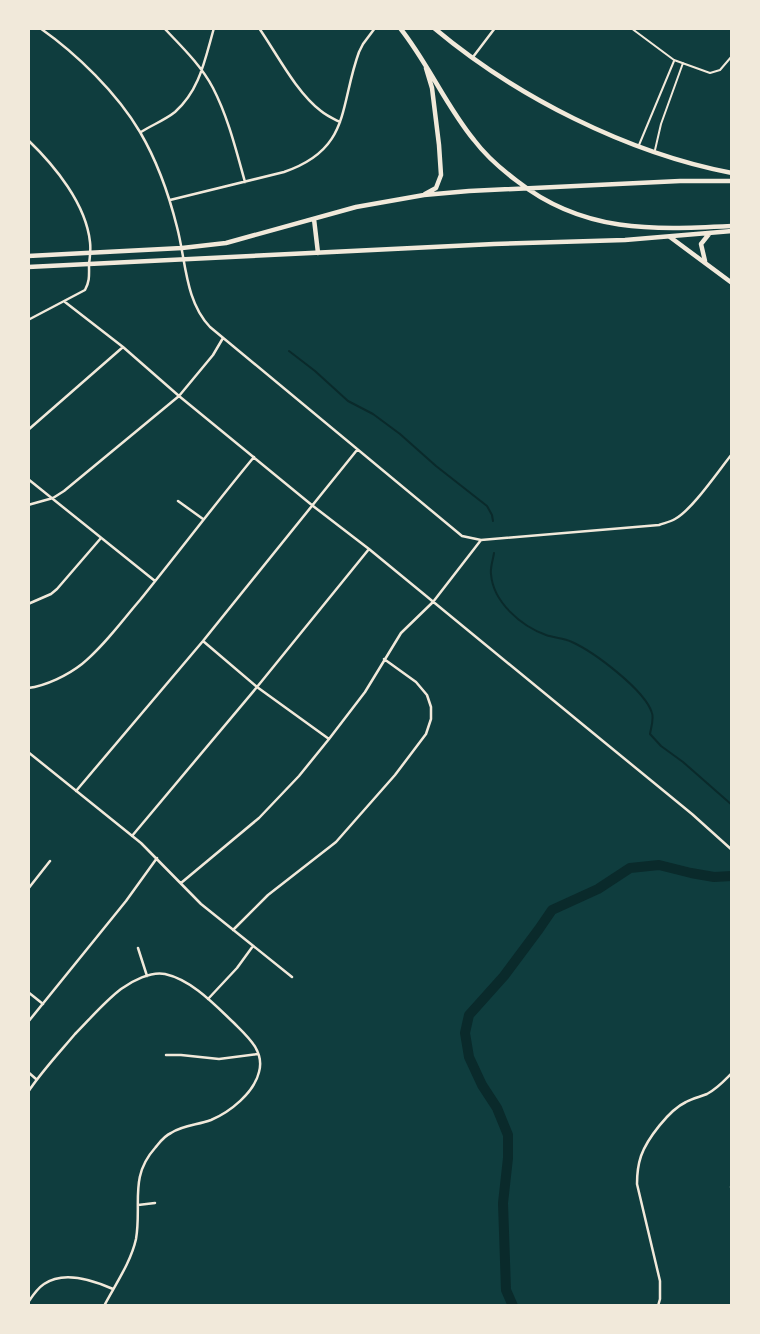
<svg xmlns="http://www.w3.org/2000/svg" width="760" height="1334" font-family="'PT Sans',sans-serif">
  <rect width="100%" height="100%" fill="#0f3d3e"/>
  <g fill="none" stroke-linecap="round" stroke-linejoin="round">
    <path stroke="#0a2a2b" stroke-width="2" d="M 289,351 L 315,371 L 348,401 L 373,414 L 400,434 L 436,466 L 487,506 L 492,515 L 493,521
      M 494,553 C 493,560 490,568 491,574 C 493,602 521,626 546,635 C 555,638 564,638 572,642 C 594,652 645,690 652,713 C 654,719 651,728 650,734 L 661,746 L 683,762 L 732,805"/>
    <path stroke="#0a2a2b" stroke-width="10" d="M 513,1306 L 506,1290 L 503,1203 L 508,1158 L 508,1135 L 497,1108 L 482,1085 L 469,1057 L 465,1033 L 469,1015 L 504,976 L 539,929 L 552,910 L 598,889 L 630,868 L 659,865 L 691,873 L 714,877 L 732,876"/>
    <path stroke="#f1e9da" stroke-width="2" d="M 631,28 L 674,60 L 710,73 L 720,70 L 732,56
      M 639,145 L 674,61
      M 655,150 L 661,124 L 683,63"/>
    <path stroke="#f1e9da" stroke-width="2.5" d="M 40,28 C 77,54 117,93 140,132 C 157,161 169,195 177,227 C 186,261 185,301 210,327 L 462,536 L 481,540 L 659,525 C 664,523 670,522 675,519 C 692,510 719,470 732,454
      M 164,28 C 181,46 201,65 213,88 C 228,117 236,150 245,182
      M 259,28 C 277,54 296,92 321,111 C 327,116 334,119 340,122
      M 473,57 L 495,28
      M 141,132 C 152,125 165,120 175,112 C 200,90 205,59 214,28
      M 28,140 C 55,166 86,204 90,242 C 91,250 90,257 89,264 C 89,275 90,281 85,290 L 28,320
      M 170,200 L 284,172 C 351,149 339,107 359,52 L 363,44 L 375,28
      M 65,302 L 123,347 L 179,396 L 313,506 L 369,549 L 587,728 L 692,814 L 732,850
      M 28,430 L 123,347
      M 28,479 L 155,581
      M 178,501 L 203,519
      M 28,505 L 53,498 L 64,491 L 179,396 L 213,355 L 223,338
      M 28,604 L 51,594 L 57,589 L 101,538
      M 203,641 L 257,687 L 329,739
      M 28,688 C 46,686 68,675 82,664 C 104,646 121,622 140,600 C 178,553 215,504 254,457
      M 28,752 L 141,843 L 201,904 L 292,977
      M 76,791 L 203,641 L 357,450
      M 132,836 L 257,687 L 369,549
      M 181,883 L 259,818 L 299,776 L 329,739 L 365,692 L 401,633 L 433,602 L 481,540
      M 28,889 L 50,861
      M 233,930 L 268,895 L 336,842 L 395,775 L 426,734 L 431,719 L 431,707 L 427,695 L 416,682 L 384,659
      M 138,948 L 147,976
      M 28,992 L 43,1004
      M 208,999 L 237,968 L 253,946
      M 28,1022 L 126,901 L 157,858
      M 166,1055 L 181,1055 L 219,1059 L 258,1054
      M 28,1072 L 36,1079
      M 28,1092 C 42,1071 59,1053 75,1034 C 90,1019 104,1002 121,989 C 132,981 151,971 165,974 C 192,980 215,1005 234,1023 C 247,1036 265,1051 259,1072 C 254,1093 230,1112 211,1120 C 198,1125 183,1125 171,1133 C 164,1136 160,1142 155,1148 C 129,1177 142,1204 136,1239 C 131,1262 115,1285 104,1306
      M 731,1187 L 732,1187
      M 138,1205 L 155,1203
      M 29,1301 C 33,1295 38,1288 44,1284 C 64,1270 93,1280 113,1289
      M 658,1306 L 660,1299 L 660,1281 L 637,1184 C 637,1174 638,1165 641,1156 C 647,1139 669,1110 686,1102 C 693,1098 700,1097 707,1094 C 717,1089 724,1081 732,1073"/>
    <path stroke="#f1e9da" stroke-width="4.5" d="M 670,237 L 732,283"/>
    <path stroke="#f1e9da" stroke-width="4.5" d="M 400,28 C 428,63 446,106 474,140 C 486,156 501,169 517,181 C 583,233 652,230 732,226
      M 434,28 C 515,96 627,153 732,173
      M 425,194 L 436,188 L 441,175 L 439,145 L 432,88 L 426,68
      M 314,219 L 318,253
      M 28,256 L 182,248 L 226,243 L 356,207 L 424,195 L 469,191 L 680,181 L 732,181
      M 705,261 L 701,244 L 709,234
      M 28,267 L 494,244 L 625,240 L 732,231"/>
  </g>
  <rect width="760" height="1334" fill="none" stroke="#f1e9da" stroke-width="60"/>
</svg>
